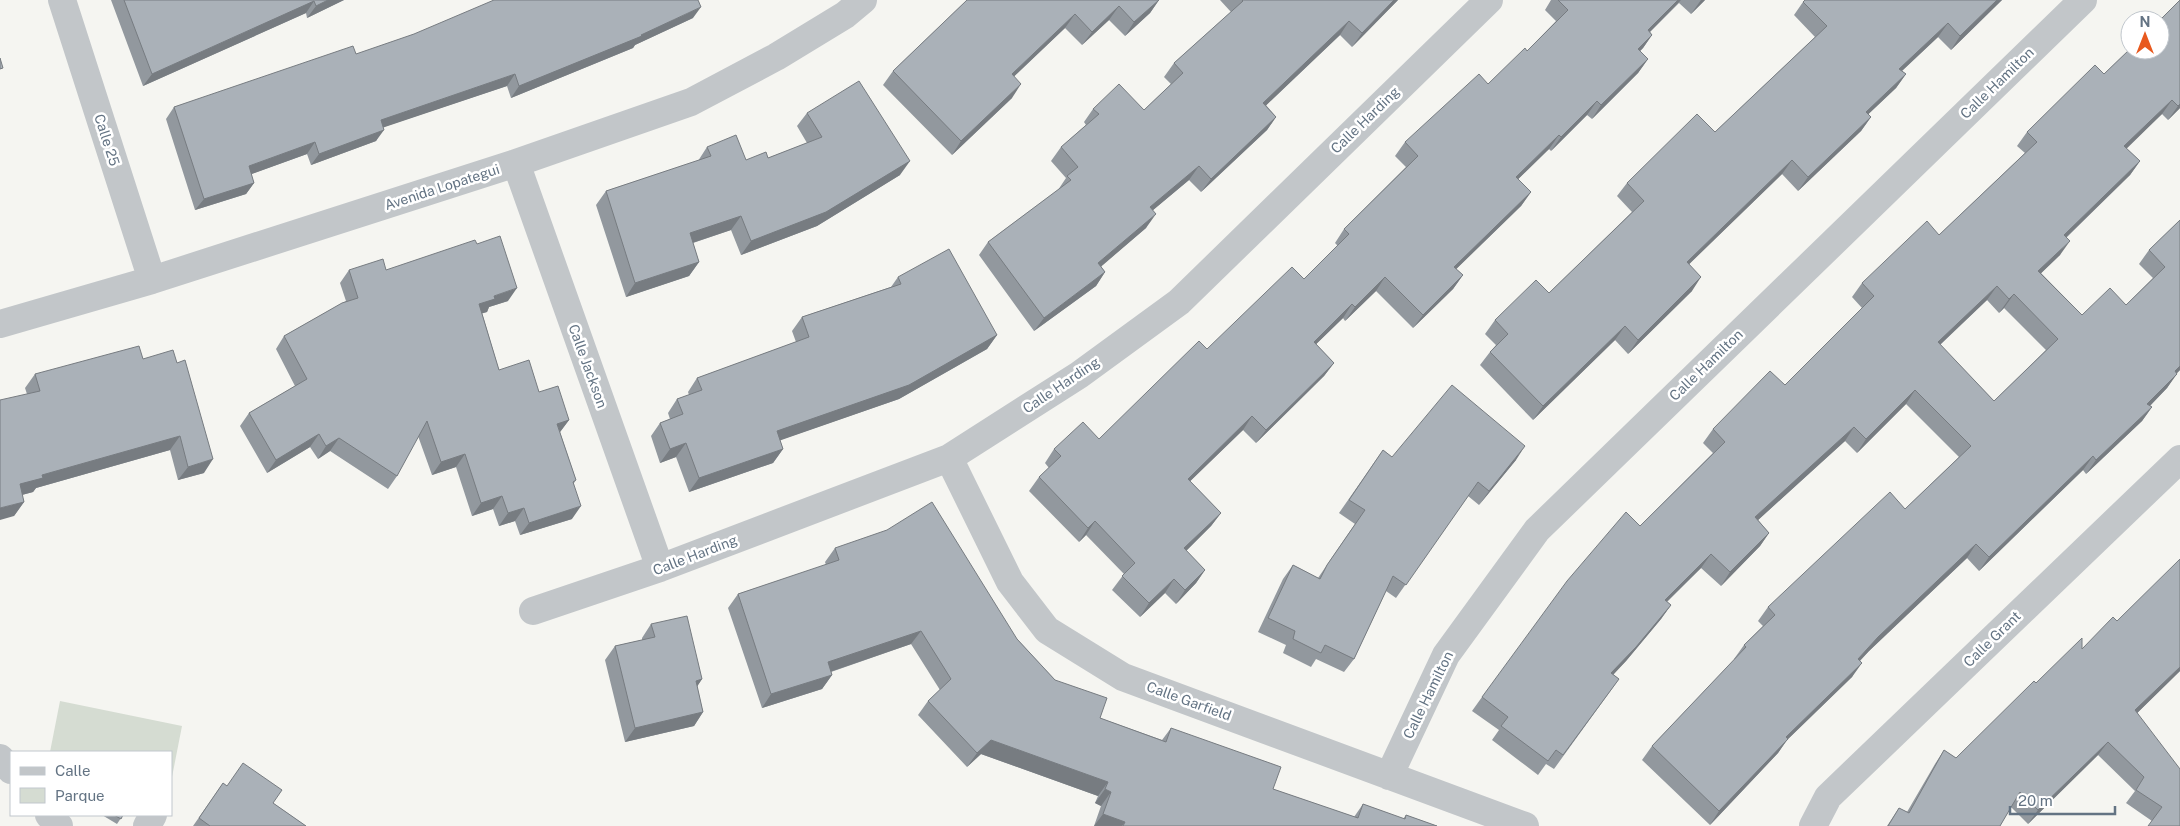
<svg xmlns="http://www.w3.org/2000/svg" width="2180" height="826" font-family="'Public Sans',sans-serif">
  <rect width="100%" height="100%" fill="#f5f5f1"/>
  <path fill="#d5dcd2" d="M 60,701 L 182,726 L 172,777 L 171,752 L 50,752 Z"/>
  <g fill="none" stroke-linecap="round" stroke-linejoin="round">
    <path stroke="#c2c6c9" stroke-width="28" d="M 62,0 L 152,280
      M 516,163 L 660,568
      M 0,324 L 152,280 L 516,163 L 691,102 L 776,57 L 845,15 L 863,0
      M 949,458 L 1010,582 L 1047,630 L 1123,677 L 1525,826
      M 533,611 L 660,568 L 949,458 L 1079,375 L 1179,302 L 1489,0
      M 0,758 L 11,770
      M 1389,776 L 1446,655 L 1537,530 L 2083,0
      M 49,815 L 59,826
      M 147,826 L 153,815
      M 1813,826 L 1828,797 L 2180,459"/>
  </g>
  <path fill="#92989e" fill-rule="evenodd" d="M 111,0 L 344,0 L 307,18 L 306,13 L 143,86 Z
    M 967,0 L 1159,0 L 1150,13 L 1125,36 L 1109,20 L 1082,45 L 1065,28 L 1014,76 L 1012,98 L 952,155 L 883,85 L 893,71 Z
    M 1220,0 L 1398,0 L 1352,47 L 1340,35 L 1266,105 L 1276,117 L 1267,130 L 1201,192 L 1189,180 L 1153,210 L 1146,228 L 1101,266 L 1105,272 L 1096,286 L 1034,331 L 979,255 L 988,242 L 1058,190 L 1066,178 L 1051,161 L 1061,147 L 1086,125 L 1084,122 L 1093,109 L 1144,110 L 1171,84 L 1164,77 L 1174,63 L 1231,12 Z
    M 1551,0 L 1705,0 L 1691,14 L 1679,3 L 1650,32 L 1652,35 L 1643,48 L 1640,51 L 1648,59 L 1638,73 L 1592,119 L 1587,115 L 1551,151 L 1549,149 L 1518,179 L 1531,192 L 1521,206 L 1456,269 L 1463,275 L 1453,289 L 1413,328 L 1376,291 L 1345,321 L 1343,318 L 1316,344 L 1334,363 L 1324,376 L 1256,443 L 1243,430 L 1190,481 L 1221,513 L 1211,526 L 1186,551 L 1205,570 L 1196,583 L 1176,604 L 1165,593 L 1140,617 L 1112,590 L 1124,574 L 1086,535 L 1079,542 L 1029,491 L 1039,477 L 1049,468 L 1045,463 L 1054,449 L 1099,439 L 1207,349 L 1304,279 L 1338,246 L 1335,243 L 1344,229 L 1406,167 L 1395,156 L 1405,142 L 1488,84 L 1527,51 L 1556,21 L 1545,10 Z
    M 2002,0 L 1951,50 L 1938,37 L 1902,71 L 1906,74 L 1896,88 L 1868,114 L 1871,117 L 1861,131 L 1798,191 L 1782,174 L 1689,264 L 1692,291 L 1628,354 L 1615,340 L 1533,420 L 1480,365 L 1490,352 L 1496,345 L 1485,334 L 1495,320 L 1549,293 L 1632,212 L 1617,196 L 1627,183 L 1715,132 L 1815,37 L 1794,15 L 1803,2 Z
    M 693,18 L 635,45 L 633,48 L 511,98 L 507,86 L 383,127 L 376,141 L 311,165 L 307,154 L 251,174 L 254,183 L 246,194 L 195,210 L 166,119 L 174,107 L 356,54 Z
    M 2130,49 L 2180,108 L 2168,120 L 2162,114 L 2126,148 L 2140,161 L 2130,175 L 2066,238 L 2060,255 L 2041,273 L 2082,315 L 2126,305 L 2153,278 L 2139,264 L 2149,250 L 2180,220 L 2180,370 L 2176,374 L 2167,388 L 2150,406 L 2152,407 L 2142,421 L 2086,474 L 2083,470 L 1979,571 L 1967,558 L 1869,651 L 1860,661 L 1852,677 L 1787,740 L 1778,753 L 1710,825 L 1642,760 L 1652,746 L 1735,659 L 1734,659 L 1744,645 L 1763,626 L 1758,621 L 1768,607 L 1905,509 L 1959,457 L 1906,404 L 1857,453 L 1845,441 L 1758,520 L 1769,533 L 1760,546 L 1721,586 L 1701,568 L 1667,602 L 1671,605 L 1661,619 L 1626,661 L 1613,674 L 1619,679 L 1554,769 L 1546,764 L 1538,775 L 1492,740 L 1499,730 L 1472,711 L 1482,697 L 1640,526 L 1713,453 L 1703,443 L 1713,429 L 1785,385 L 1862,308 L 1852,297 L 1862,283 L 1939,235 L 2025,153 L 2017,146 L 2027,132 L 2104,74 ZM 1987,300 L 1999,313 L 2004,308 L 2046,350 L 1994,401 L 1940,345 Z
    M 807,113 L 900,175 L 817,226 L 741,255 L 731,230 L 693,243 L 699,262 L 689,276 L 626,297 L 596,205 L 606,191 L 698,161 L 707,147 L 746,160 L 768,158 L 807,143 L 797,126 Z
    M 349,270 L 386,270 L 508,301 L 489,307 L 487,312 L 482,313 L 499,370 L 539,392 L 569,420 L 560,432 L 576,480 L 574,483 L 572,519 L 520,535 L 515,521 L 499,526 L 493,509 L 472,516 L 456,467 L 432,475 L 418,436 L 397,476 L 388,489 L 330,451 L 318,459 L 310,447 L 267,473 L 240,426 L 249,413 L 295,386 L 276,349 L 284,336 L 346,301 L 340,283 Z
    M 898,277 L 997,335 L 987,349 L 899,399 L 780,440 L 783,449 L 773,463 L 689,492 L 676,457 L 660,463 L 651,436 L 660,423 L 670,419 L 668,413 L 677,399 L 689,395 L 688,392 L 697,378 L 796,342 L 792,331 L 802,317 L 891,287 Z
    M 143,359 L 204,473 L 178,480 L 170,450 L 36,488 L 33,492 L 22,495 L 24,502 L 14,516 L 27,394 L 25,388 L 35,374 Z
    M 1383,450 L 1392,457 L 1516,460 L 1479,505 L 1468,496 L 1396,598 L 1386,591 L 1354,659 L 1344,672 L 1316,659 L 1311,667 L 1283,653 L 1286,645 L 1258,632 L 1283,579 L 1293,565 L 1318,578 L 1355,524 L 1339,513 Z
    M 835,548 L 1017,639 L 1055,680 L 1100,718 L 1162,740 L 1171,728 L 1273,789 L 1354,817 L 1363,804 L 1403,819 L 1406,815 L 1437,826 L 1094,826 L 1101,806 L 1095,803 L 1098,796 L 981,754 L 967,767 L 918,715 L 928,701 L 940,690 L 911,644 L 831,672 L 832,675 L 822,689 L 762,708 L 728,608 L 738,594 L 826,565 L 825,562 Z
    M 2117,621 L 2180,671 L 2137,713 L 2180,826 L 2152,821 L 2126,803 L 2135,791 L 2098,755 L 2028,824 L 2011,807 L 2000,826 L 1887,826 L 1899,808 L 1907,812 L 1935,764 L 1944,750 L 1956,758 L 2036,683 L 2082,649 Z
    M 651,624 L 702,679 L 697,686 L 703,712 L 694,726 L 625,742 L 605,660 L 615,646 L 642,640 L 642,638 Z
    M 223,783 L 227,786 L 273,803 L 306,826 L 193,826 Z
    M 102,815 L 123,815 L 117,824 Z"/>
  <path fill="#777c81" d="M 328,0 L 344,0 L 307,18 L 316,6 Z
    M 1159,0 L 1150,13 L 1125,36 L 1134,22 Z
    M 1394,0 L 1398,0 L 1352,47 L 1362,33 Z
    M 1678,0 L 1681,0 L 1638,44 L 1648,30 Z
    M 1701,0 L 1705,0 L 1691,14 Z
    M 1997,0 L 2002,0 L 1951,50 L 1960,36 Z
    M 314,1 L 306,13 L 143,86 L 152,74 Z
    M 1119,6 L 1109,20 L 1082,45 L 1092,32 Z
    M 701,7 L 693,18 L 635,45 L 633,48 L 511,98 L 519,86 L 641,35 Z
    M 1075,14 L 1065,28 L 1002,88 L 1012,74 Z
    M 1349,21 L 1340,35 L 1254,117 L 1263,103 Z
    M 1948,23 L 1938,37 L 1890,82 L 1899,69 Z
    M 1652,35 L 1643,48 L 1628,63 L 1638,49 Z
    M 1648,59 L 1638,73 L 1592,119 L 1601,105 Z
    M 515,74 L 507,86 L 373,131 L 381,120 Z
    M 1906,74 L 1896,88 L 1856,126 L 1866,112 Z
    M 1021,84 L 1012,98 L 952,155 L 961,141 Z
    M 2172,100 L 2162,114 L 2115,160 L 2124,146 Z
    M 1597,101 L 1587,115 L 1551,151 L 1561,137 Z
    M 2180,104 L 2180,108 L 2168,120 L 2178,106 Z
    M 1276,117 L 1267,130 L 1201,192 L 1211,179 Z
    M 1871,117 L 1861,131 L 1798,191 L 1808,177 Z
    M 384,130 L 376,141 L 311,165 L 319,154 Z
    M 1559,135 L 1549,149 L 1507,190 L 1516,177 Z
    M 315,142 L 307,154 L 241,178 L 249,166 Z
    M 1792,160 L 1782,174 L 1677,276 L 1687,262 Z
    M 910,161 L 900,175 L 817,226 L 741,255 L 751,241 Z
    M 2140,161 L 2130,175 L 2054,249 L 2064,235 Z
    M 1199,166 L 1189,180 L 1140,221 L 1150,207 Z
    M 254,183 L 246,194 L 195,210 L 204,199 Z
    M 1531,192 L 1521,206 L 1445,280 L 1454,267 Z
    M 1156,214 L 1146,228 L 1089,277 L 1098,263 Z
    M 741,216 L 731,230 L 680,247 L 690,233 Z
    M 2070,241 L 2060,255 L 2029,285 L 2038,271 Z
    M 699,262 L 689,276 L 626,297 L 635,283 Z
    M 1105,272 L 1096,286 L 1034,331 L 1044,318 Z
    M 1463,275 L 1453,289 L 1413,328 L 1423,315 Z
    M 1385,277 L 1376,291 L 1345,321 L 1355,307 Z
    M 1701,277 L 1692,291 L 1628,354 L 1638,340 Z
    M 1997,286 L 1987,300 L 1928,356 L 1938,342 Z
    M 517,288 L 508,301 L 489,307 L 487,312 L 470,317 L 479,304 L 494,296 Z
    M 2014,294 L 2004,308 L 1999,313 L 2009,299 Z
    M 1352,304 L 1343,318 L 1304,356 L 1314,342 Z
    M 1625,326 L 1615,340 L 1533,420 L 1543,406 Z
    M 997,335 L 987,349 L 899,399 L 767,445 L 777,431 Z
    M 1334,363 L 1324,376 L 1256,443 L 1266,430 Z
    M 2180,366 L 2180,370 L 2165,385 L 2175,371 Z
    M 2177,374 L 2167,388 L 2138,418 L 2147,404 Z
    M 1915,390 L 1906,404 L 1857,453 L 1866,439 Z
    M 2152,407 L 2142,421 L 2086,474 L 2096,460 Z
    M 1252,416 L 1243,430 L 1178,493 L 1188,479 Z
    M 569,420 L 560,432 L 557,424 Z
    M 1854,427 L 1845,441 L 1746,531 L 1755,517 Z
    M 319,434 L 310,447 L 267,473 L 276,460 Z
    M 180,436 L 170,450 L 36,488 L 33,492 L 10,498 L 20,484 L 42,475 Z
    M 339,438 L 330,451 L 318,459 L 326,446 Z
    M 686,443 L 676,457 L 660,463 L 670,449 Z
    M 1525,446 L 1516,460 L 1479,505 L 1489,491 Z
    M 783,449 L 773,463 L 689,492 L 699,478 Z
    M 465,454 L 456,467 L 432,475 L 441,462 Z
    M 2093,456 L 2083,470 L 1979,571 L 1989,557 Z
    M 213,459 L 204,473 L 178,480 L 188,467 Z
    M 502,496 L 493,509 L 472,516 L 481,503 Z
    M 24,502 L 14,516 L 0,520 L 0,508 Z
    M 581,506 L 572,519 L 520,535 L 529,523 Z
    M 524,508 L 515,521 L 499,526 L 508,513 Z
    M 1221,513 L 1211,526 L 1175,562 L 1184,548 Z
    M 1095,521 L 1086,535 L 1079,542 L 1088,528 Z
    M 1769,533 L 1760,546 L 1721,586 L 1730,572 Z
    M 1976,544 L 1967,558 L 1869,651 L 1848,673 L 1858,659 L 1878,637 Z
    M 1711,554 L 1701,568 L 1655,613 L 1665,600 Z
    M 1205,570 L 1196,583 L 1176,604 L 1185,590 Z
    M 1174,579 L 1165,593 L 1140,617 L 1149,603 Z
    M 1671,605 L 1661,619 L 1626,661 L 1602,687 L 1611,673 Z
    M 921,631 L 911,644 L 818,676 L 828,662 Z
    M 1862,663 L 1852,677 L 1787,740 L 1778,753 L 1710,825 L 1719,811 L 1786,737 Z
    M 2180,667 L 2180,671 L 2126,724 L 2135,710 Z
    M 832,675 L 822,689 L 762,708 L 771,694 Z
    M 702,679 L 693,693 L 696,681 Z
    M 703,712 L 694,726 L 625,742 L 635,728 Z
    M 991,740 L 1108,782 L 1098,796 L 981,754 L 967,767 L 977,753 Z
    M 2108,742 L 2098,755 L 2028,824 L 2038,810 Z
    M 1105,789 L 1111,792 L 1101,806 L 1095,803 Z
    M 1103,814 L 1125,822 L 1122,826 L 1094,826 Z"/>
  <path fill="#aab1b8" stroke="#777c81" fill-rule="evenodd" d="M 124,0 L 328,0 L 316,6 L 314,1 L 152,74 Z
    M 494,0 L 698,0 L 701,7 L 641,35 L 642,36 L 519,86 L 515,74 L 381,120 L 384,130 L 319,154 L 315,142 L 249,166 L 254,183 L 204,199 L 174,107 L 353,46 L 356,54 L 414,34 Z
    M 967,0 L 1159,0 L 1134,22 L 1119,6 L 1092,32 L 1075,14 L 1012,74 L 1021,84 L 961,141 L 893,71 Z
    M 1242,0 L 1394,0 L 1362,33 L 1349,21 L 1263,103 L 1276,117 L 1211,179 L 1199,166 L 1150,207 L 1156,214 L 1098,263 L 1105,272 L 1044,318 L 988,242 L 1071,180 L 1067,176 L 1078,167 L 1061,147 L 1099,114 L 1093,109 L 1119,84 L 1144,110 L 1183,73 L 1174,63 L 1243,1 Z
    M 1558,0 L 1678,0 L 1648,30 L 1652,35 L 1638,49 L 1648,59 L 1601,105 L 1597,101 L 1561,137 L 1559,135 L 1516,177 L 1531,192 L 1454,267 L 1463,275 L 1423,315 L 1385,277 L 1355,307 L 1352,304 L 1314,342 L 1334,363 L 1266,430 L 1252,416 L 1188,479 L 1221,513 L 1184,548 L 1205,570 L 1185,590 L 1174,579 L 1149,603 L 1122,576 L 1135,563 L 1095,521 L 1088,528 L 1039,477 L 1061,456 L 1054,449 L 1083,422 L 1099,439 L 1199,341 L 1207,349 L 1292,267 L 1304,279 L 1349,234 L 1344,229 L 1418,156 L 1405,142 L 1479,74 L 1488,84 L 1525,48 L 1527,51 L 1568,10 Z
    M 1805,0 L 1997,0 L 1960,36 L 1948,23 L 1899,69 L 1906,74 L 1866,112 L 1871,117 L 1808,177 L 1792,160 L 1687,262 L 1701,277 L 1638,340 L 1625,326 L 1543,406 L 1490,352 L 1508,334 L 1495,320 L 1536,280 L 1549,293 L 1644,201 L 1627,183 L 1697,114 L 1715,132 L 1827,26 L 1803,2 Z
    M 2180,0 L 2180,104 L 2178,106 L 2172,100 L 2124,146 L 2140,161 L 2064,235 L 2070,241 L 2038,271 L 2082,315 L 2110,288 L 2126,305 L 2165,267 L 2149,250 L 2180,220 L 2180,366 L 2175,371 L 2177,374 L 2147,404 L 2152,407 L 2096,460 L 2093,456 L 1989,557 L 1976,544 L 1878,637 L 1858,659 L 1862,663 L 1786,737 L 1788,739 L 1719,811 L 1652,746 L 1746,647 L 1744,645 L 1775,615 L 1768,607 L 1890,492 L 1905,509 L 1971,446 L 1915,390 L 1866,439 L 1854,427 L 1755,517 L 1769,533 L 1730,572 L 1711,554 L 1665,600 L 1671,605 L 1636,647 L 1611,673 L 1619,679 L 1563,755 L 1556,750 L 1548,761 L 1501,726 L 1508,717 L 1482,697 L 1567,581 L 1626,512 L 1640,526 L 1725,442 L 1713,429 L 1770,371 L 1785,385 L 1874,296 L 1862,283 L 1927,221 L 1939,235 L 2037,142 L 2027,132 L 2095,65 L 2104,74 L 2130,49 L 2130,50 L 2160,50 L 2160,20 ZM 1997,286 L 2009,299 L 2014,294 L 2058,339 L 1994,401 L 1938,342 Z
    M 0,58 L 3,68 L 0,69 Z
    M 859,81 L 910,161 L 826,212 L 751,241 L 741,216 L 690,233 L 699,262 L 635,283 L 606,191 L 711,156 L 707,147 L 736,135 L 746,160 L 766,152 L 768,158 L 822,137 L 807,113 Z
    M 500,236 L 517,288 L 494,296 L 495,299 L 479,304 L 499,370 L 529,360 L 539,392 L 558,386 L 569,420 L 557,424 L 576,480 L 573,482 L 581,506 L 529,523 L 524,508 L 508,513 L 502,496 L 481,503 L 465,454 L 441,462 L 427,421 L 397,476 L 339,438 L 326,446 L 319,434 L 276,460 L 249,413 L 307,379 L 284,336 L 342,303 L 358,298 L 349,270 L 383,259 L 386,270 L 475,240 L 477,244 Z
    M 949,249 L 997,335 L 909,385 L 777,431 L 783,449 L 699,478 L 686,443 L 670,449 L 660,423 L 683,414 L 677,399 L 702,390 L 697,378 L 809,337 L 802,317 L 901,284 L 898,277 Z
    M 139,346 L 143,359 L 173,350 L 177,363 L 185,360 L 213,459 L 188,467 L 180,436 L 42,475 L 43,478 L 20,484 L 24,502 L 0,508 L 0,400 L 40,391 L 35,374 Z
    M 1452,385 L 1525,446 L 1489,491 L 1478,482 L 1406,585 L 1393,576 L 1354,659 L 1325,645 L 1321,653 L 1293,639 L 1295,631 L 1268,618 L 1293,565 L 1320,579 L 1327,565 L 1365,510 L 1349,500 L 1383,450 L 1392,457 Z
    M 932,502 L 1017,639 L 1055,680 L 1107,698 L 1100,718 L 1166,742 L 1171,728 L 1281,767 L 1273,789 L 1358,818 L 1363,804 L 1405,819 L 1406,815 L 1437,826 L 1123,826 L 1125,822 L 1103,814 L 1111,792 L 1105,789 L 1108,782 L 991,740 L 977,753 L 928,701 L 951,679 L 921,631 L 828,662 L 832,675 L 771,694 L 738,594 L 839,560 L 835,548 L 887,530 Z
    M 2180,559 L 2180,667 L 2135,710 L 2180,769 L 2180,826 L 2148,826 L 2162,807 L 2136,790 L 2144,777 L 2108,742 L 2038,810 L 2020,792 L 2000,826 L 1888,826 L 1899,808 L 1909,813 L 1944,750 L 1956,758 L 2034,681 L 2036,683 L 2082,638 L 2082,649 L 2113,617 L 2117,621 Z
    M 687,616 L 702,679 L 696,681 L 703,712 L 635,728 L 615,646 L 655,637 L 651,624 Z
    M 243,763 L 282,790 L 273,803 L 306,826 L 210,826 L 199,818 L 223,783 L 227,786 Z
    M 114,815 L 123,815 L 121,819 Z"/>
  <g text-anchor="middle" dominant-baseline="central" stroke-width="5" stroke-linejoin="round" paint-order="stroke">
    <g font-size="14" fill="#637383" stroke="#fff">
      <text transform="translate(1997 83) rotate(-44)">Calle Hamilton</text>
      <text transform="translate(1365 120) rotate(-44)">Calle Harding</text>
      <text transform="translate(107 140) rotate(72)">Calle 25</text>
      <text transform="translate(442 187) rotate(-18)">Avenida Lopategui</text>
      <text transform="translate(1706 365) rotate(-44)">Calle Hamilton</text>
      <text transform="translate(588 366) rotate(70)">Calle Jackson</text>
      <text transform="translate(1061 385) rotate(-34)">Calle Harding</text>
      <text transform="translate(695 555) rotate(-21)">Calle Harding</text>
      <text transform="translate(1992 639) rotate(-44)">Calle Grant</text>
      <text transform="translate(1428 695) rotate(-64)">Calle Hamilton</text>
      <text transform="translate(1189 701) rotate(20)">Calle Garfield</text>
    </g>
  </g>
  <rect x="10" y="751" width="162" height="65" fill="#ffffff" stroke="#c1c7cd"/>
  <rect x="20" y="767" width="25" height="8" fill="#c2c6c9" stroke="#c1c7cd"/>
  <text x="55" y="776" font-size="15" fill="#637383">Calle</text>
  <rect x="20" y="788" width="25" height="15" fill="#d5dcd2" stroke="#c1c7cd"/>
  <text x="55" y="801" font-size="15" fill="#637383">Parque</text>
  <g transform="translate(2145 35)"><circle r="24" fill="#ffffff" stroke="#c1c7cd"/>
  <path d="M0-4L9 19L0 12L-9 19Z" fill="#e8591e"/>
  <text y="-8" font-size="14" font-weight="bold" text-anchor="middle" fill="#637383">N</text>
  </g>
  <path d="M2010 806v8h105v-8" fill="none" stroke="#637383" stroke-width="2.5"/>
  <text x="2018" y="806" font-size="15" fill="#637383" stroke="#ffffff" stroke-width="4" paint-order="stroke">20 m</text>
</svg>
